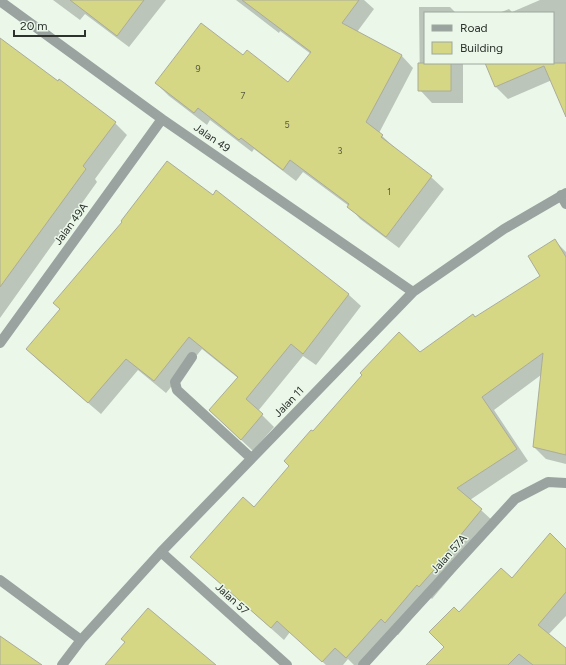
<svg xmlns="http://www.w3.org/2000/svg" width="566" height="665" font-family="Figtree,sans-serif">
  <rect width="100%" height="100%" fill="#eaf7e9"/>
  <path fill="#0003" d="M 53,0 L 166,0 L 129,47 L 85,14 L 80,20 Z
    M 236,0 L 364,0 L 374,9 L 357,32 L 401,55 L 413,68 L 379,133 L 395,148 L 431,177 L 444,189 L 399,248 L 360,219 L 349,206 L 303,172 L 296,181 L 254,149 L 252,152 L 210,120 L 207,125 L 169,96 L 156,83 L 243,56 L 289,83 L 311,54 L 280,31 L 279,33 Z
    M 540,0 L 566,0 L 566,114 L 552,80 L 508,99 L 495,86 L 486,63 L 553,63 L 553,13 L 499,13 L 509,9 L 512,12 Z
    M 419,7 L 450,7 L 456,13 L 425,13 L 425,63 L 463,63 L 463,103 L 432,103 L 420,90 Z
    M 0,39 L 115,123 L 127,135 L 95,179 L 97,182 L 0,318 Z
    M 216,192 L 349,295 L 361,306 L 316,365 L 303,356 L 258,411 L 274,427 L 253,451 L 222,422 L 238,378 L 202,349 L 166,393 L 138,370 L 101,414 L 39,361 L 27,349 L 213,196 Z
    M 554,240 L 566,252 L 566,464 L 546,459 L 534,447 L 541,375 L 494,410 L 528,461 L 470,500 L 494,522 L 458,568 L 432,599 L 430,597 L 398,635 L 394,631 L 363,665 L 354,665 L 348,659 L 343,665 L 326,665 L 290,632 L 284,640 L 191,557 L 255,508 L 290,466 L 313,433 L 420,353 L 542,276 Z
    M 566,550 L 566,616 L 548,635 L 566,650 L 566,665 L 427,665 L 445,647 L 459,613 L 512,580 Z"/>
  <path fill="#d5d784" stroke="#abac9b" d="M 70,0 L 144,0 L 117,36 Z
    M 242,0 L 359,0 L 342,23 L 402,55 L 366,122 L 383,135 L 381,137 L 432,176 L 386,237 L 347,207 L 349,204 L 290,160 L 283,170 L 241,138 L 239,140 L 198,108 L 194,113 L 155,83 L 201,23 L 243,55 L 247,50 L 288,82 L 311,52 Z
    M 0,38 L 58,81 L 59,79 L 116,122 L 83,166 L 86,169 L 0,287 Z
    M 418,63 L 451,63 L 451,91 L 418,91 Z
    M 485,63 L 566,63 L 566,117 L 544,66 L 495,87 Z
    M 167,161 L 213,195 L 216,190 L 349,294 L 303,354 L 291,344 L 246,399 L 263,414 L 241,440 L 209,410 L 238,377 L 189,337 L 154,381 L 126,359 L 88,403 L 26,349 L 60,309 L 53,303 L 122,222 L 121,221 Z
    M 555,239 L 566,257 L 566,455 L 533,447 L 543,353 L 482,397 L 517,449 L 457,488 L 482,509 L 445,554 L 447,555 L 419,587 L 417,585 L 385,623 L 381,619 L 346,658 L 335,648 L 322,662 L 277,621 L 271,628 L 190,557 L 243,497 L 254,507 L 289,466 L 284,461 L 311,430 L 313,431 L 362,375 L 360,373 L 399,332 L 420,352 L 473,314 L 475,317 L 540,276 L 528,256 Z
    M 550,533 L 566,549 L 566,592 L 538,625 L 566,648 L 566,665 L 533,665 L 519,654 L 508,665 L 426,665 L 444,647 L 429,632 L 454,607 L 459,612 L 501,568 L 512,578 Z
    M 148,608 L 216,665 L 105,665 L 125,642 L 121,639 Z
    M 0,636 L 42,665 L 0,665 Z"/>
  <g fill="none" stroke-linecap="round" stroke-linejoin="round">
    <path stroke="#9aa3a0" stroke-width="10" d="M 0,1 L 162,119 L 413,292
      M 561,195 L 566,204
      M 0,343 L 162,119
      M 192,357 L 175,382 L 177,390 L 251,458
      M 161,552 L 287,665
      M 0,580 L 81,640
      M 62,665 L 81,640 L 161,552 L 413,292 L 504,229 L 566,193
      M 363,665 L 515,499 L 548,482 L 566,483"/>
  </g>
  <g text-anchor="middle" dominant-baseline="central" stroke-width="3" stroke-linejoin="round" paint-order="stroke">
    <g font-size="9" fill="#575b42">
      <text x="198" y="68">9</text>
      <text x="243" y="95">7</text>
      <text x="287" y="124">5</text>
      <text x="340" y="150">3</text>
      <text x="389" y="191">1</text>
    </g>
    <g font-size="11" fill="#2d322c" stroke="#eaf7e9">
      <text transform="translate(212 138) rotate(35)">Jalan 49</text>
      <text transform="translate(71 224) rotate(-54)">Jalan 49A</text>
      <text transform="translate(289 402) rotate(-46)">Jalan 11</text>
      <text transform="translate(449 554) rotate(-48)">Jalan 57A</text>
      <text transform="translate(232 599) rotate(42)">Jalan 57</text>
    </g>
  </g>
  <rect x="424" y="12" width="130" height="52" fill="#eaf7e9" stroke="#9ea89d"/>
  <rect x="432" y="25" width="20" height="6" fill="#9aa3a0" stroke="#9ea89d"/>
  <text x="460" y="32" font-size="12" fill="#2d322c">Road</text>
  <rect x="432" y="42" width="20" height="12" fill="#d5d784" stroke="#9ea89d"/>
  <text x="460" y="52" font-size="12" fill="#2d322c">Building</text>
  <path d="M14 30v6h71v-6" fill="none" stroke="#2d322c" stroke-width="2"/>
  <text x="20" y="30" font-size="12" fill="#2d322c" stroke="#eaf7e9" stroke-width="3" paint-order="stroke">20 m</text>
</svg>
